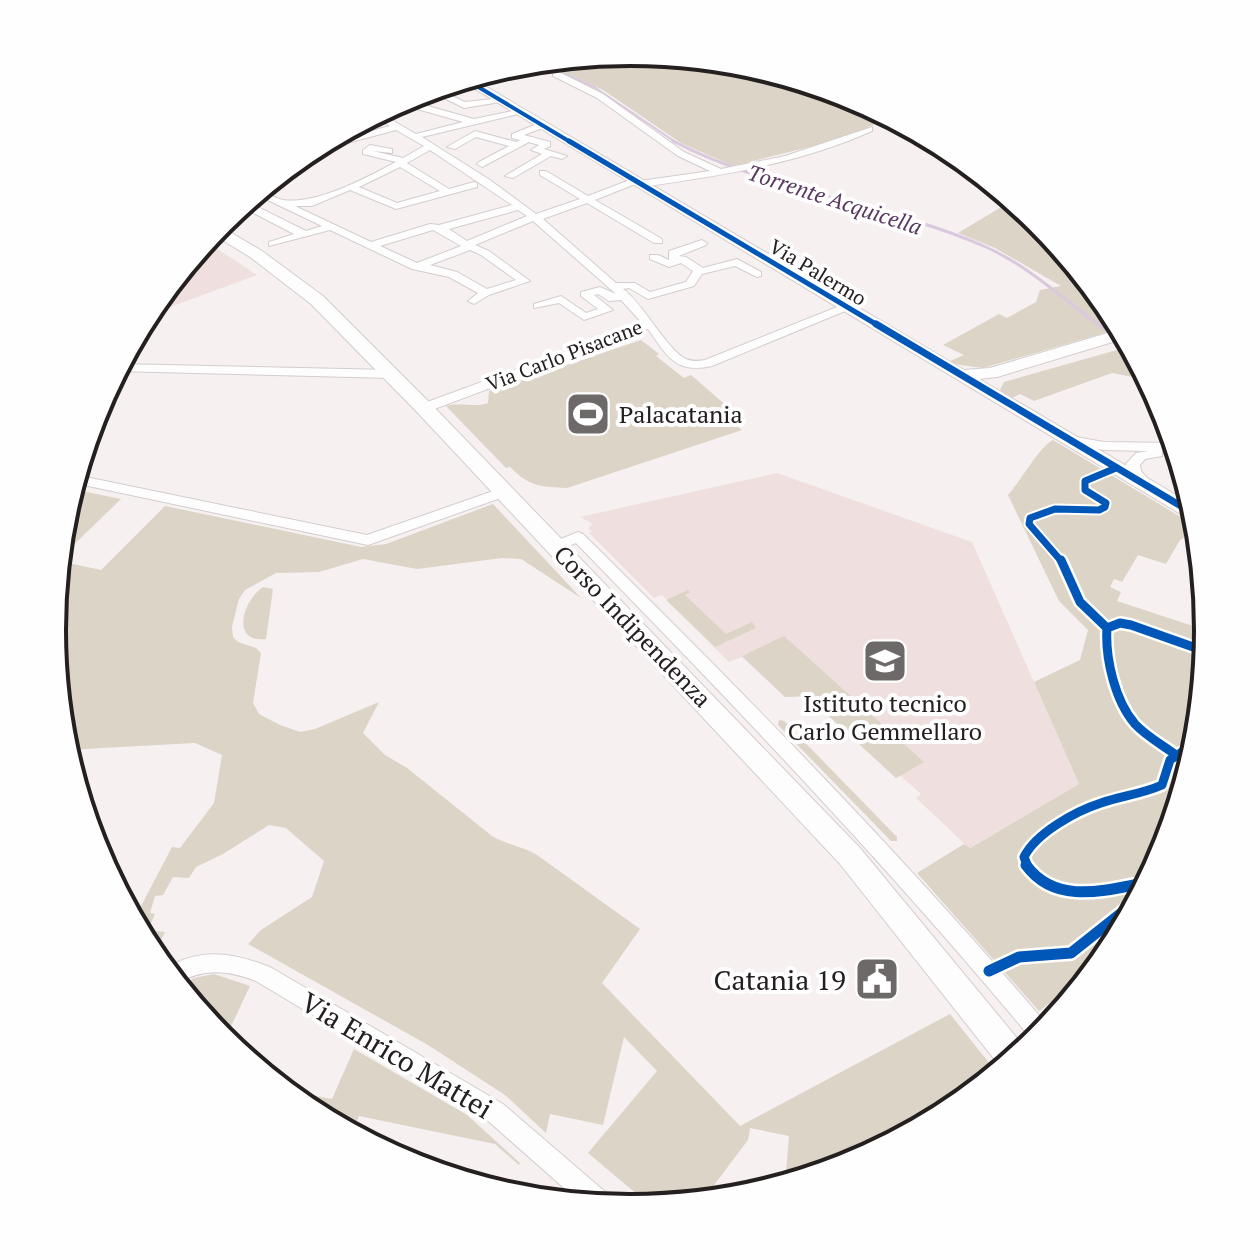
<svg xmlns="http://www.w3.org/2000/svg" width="1260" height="1260" font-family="'PT Serif',serif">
  <rect width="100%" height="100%" fill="#f6f0f0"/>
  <path fill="#efe0df" d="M 205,241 L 257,275 L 146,316 L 150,308 Z
    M 777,473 L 972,542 L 1079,784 L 969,848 L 916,798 L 921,794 L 901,776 L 896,778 L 807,696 L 785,697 L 742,657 L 729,662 L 662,595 L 654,598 L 589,533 L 592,532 L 588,528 L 593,524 L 580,517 Z"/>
  <path fill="#dbd4c7" d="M 630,52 L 743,63 L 852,96 L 891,117 L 841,139 L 733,166 L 681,143 L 603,90 L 540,61 Z
    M 1013,200 C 1052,233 1097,283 1121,328 L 983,368 L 946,363 L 964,355 L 943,345 L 999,314 L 1007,318 L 1036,302 L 1040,290 L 1061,286 L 995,248 L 958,233 Z
    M 641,340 L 659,354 L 656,356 L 684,378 L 691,375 L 728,407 L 718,411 L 742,430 L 567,488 C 539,487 529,486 510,467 L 506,468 L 446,406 C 460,402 476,408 488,403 L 489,391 Z
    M 1131,346 L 1149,380 L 1112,373 L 1034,401 L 1020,394 L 1010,399 L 1000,390 L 1004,382 Z
    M 1053,440 L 1189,522 L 1198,524 L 1198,529 L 1180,540 L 1166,564 L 1138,555 L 1122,582 L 1114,579 L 1110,587 L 1121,592 L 1117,601 L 1208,631 L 1197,743 L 1164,852 L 1110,952 L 1095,970 L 1039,1011 L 917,873 L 964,844 L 970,848 L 1079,784 L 1034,682 L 1080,660 L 1088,630 L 1059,601 L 1008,495 C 1021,481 1039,447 1053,440 Z
    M 72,489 L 121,499 L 59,559 L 63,517 Z
    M 493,504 L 581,598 L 521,559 L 502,558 L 417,569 L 363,559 L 319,572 L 276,573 L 245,590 L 239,599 L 232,627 L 233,637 L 238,642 L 256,648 L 261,653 L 253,703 L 259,714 L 280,725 L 300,732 L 315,729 L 379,702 L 363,733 L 385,755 L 407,768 L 492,836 C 507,845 522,846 537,855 L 640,929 L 602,983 L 740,1126 L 950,1014 L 997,1073 L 951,1111 L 851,1164 L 785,1184 L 789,1136 L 750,1128 L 748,1140 L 702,1201 L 651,1206 L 588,1153 L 657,1071 L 624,1037 L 603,1125 L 550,1114 L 546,1133 L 505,1095 L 428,1045 L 248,944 L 261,930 L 312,897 L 324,861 L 286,828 L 269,825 L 223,854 L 196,867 L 189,878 L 173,877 L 163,895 L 155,896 L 150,913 L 155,914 L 148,930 L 165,932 L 161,940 L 143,935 L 139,929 L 139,910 L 172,847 L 180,848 L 214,803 L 222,755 L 195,743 L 65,750 L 52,630 L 59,561 L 101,570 L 165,506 L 361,547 L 386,544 Z
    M 263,587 L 273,589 L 266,639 C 230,643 243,600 263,587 Z
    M 688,590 L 690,592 L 685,595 L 726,634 L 752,622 L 756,628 L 715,647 L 666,600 Z
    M 784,636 L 924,762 L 896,778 L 807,696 L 785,697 L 742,656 Z
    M 779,720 L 784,721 L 897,837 L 897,841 L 891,841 L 778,725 Z
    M 214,974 L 250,986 L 224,1041 L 180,988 L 194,978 Z
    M 354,1049 L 467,1115 L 520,1163 L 519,1165 L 495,1144 L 359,1116 L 352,1133 L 309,1110 L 284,1090 L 332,1099 Z"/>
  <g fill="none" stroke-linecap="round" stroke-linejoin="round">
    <path stroke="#dac8de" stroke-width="2" d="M 537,61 L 594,87 L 677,143"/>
    <path stroke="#dac8de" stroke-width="3" d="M 673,141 C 773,193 886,203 986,247 C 1034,269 1069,305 1112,334"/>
    <g stroke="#d3cecd" stroke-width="2">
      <path id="minor" d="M 553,72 L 559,72 L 603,94 L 684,152 L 721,169 L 785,156 L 872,127 L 872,131 C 798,164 719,176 640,187 L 635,184 L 595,200 L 662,239 L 662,243 L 654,243 L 587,203 L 543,219 L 616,283 L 635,283 L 650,292 L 686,282 L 693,271 L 681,263 L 669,267 L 650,259 L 650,255 L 658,255 L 669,260 L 669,251 L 702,240 L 707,243 L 706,245 L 679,256 L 686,257 L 703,268 L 737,259 L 761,272 L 761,276 L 757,277 L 735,266 L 702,274 L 694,286 L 648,299 L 629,288 L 623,289 C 642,302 668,351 686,359 C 693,362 699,361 705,360 L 842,305 L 850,305 L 850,309 L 712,366 C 675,374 667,356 648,329 L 429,411 L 419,411 L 419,405 L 642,323 L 621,300 L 609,301 L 598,294 L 594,295 L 613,310 L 584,320 L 559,303 L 534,308 L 534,304 L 561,296 L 586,313 L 598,309 L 581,296 L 581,292 L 600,287 L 616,294 L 533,221 L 475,245 L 489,251 L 530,281 L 489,295 L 474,304 L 468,301 L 478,293 L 449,277 L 412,269 L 330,230 L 269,246 L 269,242 L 294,234 L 240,206 L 246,201 L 306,231 L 322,226 L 255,194 L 260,190 C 267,192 276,199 283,200 C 316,205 366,178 396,162 L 363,154 L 363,150 L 370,145 L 392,149 L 392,153 L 373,151 L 403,158 L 424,146 L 396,130 L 336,146 L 293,167 L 287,167 C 317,143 353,136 390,126 L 372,116 L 378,112 L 416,134 L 463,122 L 396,103 L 403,99 L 474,119 L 522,109 L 522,113 L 422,137 L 490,180 L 536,214 L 580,199 L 540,175 L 540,171 L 546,171 L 588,196 L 635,178 L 640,181 L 710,171 L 678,156 L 597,98 L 553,76 ZM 430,150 L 512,205 L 439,225 L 430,224 L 371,242 L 295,206 L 312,206 L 350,190 L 396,209 L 477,187 L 477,183 L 474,182 L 449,189 L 407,163 ZM 400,167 L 440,191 L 397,203 L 359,187 ZM 518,210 L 527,216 L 467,241 L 449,229 ZM 433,230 L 461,246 L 417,263 L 380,246 ZM 470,250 L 481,255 L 516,280 L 487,289 L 457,272 L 430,265 Z
        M 435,88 L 465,102 L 502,98 L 506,101 L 464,108 L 428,90 Z
        M 542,122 L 546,125 L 545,127 L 524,135 L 550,142 L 550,146 L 544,149 L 567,156 L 562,159 L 551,156 L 513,178 L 505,176 L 542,154 L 531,150 L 539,145 L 529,142 L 482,167 L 477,164 L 479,162 L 509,146 L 476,137 L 455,149 L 447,147 L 475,131 L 516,142 L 520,140 L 512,138 L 512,134 Z
        M 120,364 L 391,370 L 397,374 L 391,378 L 116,371 Z
        M 1070,436 L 1104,442 L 1174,443 L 1177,451 L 1162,451 L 1162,456 L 1145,459 L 1140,465 L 1141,471 L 1153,485 L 1146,489 C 1135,487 1127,474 1126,464 L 1136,453 L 1148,451 L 1104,450 L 1065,443 L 1063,440 Z
        M 76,475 L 367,535 L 499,489 L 509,489 L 511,492 L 509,495 L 368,545 L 74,483 Z
        M 578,532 L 583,534 C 744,693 902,854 1049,1027 L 1034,1042 C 890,868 734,705 576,543 L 556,551 L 549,546 L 551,543 Z
        M 147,937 L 166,950 L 171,965 C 206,947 236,954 270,967 L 503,1104 L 610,1196 L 613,1206 L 581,1203 L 487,1120 L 256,981 C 227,970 203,968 176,984 L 149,951 L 143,939 Z"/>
    </g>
    <g stroke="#d3cecd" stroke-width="2">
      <path id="secondary" d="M 470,77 L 964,370 L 990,368 L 1121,329 L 1126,338 L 997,377 L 979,379 L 1193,505 L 1197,521 L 1189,519 L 460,80 Z"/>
    </g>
    <g stroke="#d3cecd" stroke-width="2">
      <path id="primary" d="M 218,225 L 262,251 L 323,296 L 431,404 L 860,848 L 1026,1049 L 1002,1069 L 840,864 L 417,412 L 311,304 L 250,257 L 211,233 Z"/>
    </g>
    <use href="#minor" fill="#fefdfd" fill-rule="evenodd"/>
    <use href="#secondary" fill="#fefdfd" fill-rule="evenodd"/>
    <use href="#primary" fill="#fefdfd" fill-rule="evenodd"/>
    <g stroke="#fefefe" stroke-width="6">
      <path id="cycleway-far4" d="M 465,79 L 572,143"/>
    </g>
    <g stroke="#fefefe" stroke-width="8">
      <path id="cycleway-far3" d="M 569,141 L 879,326"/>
    </g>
    <g stroke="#fefefe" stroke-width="11">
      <path id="cycleway-far2" d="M 876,324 L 1196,515
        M 1062,562 L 1029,524 L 1030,518 L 1055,509 L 1099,510 L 1105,507 L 1106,503 L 1085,490 L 1085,481 L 1116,468"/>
    </g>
    <g stroke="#fefefe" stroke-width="14">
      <path id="cycleway-far1" d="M 1061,560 L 1080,602 L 1107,628
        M 1176,755 C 1163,745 1147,737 1135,724 C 1115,701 1105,658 1107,628 L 1120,623 L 1131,625 L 1196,648
        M 1028,867 L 1024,857 C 1036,833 1076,811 1101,803 C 1121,796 1142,794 1162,785 L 1170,760 L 1197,742"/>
    </g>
    <g stroke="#fefefe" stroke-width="16">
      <path id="cycleway" d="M 1026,865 C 1056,906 1106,890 1148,882
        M 989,971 L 1019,957 L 1071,953 L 1139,899"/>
    </g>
    <use href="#cycleway-far4" stroke="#0057b8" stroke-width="4"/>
    <use href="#cycleway-far3" stroke="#0057b8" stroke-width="5"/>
    <use href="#cycleway-far2" stroke="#0057b8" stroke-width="7"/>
    <use href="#cycleway-far1" stroke="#0057b8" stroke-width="9"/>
    <use href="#cycleway" stroke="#0057b8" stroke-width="11"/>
  </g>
  <defs>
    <g id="stadium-square" transform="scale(2.3)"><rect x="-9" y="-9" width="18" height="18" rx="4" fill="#6e6969" stroke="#fefefe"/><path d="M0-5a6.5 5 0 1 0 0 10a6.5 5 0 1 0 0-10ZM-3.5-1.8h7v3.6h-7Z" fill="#fff"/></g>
    <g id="school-square" transform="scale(2.3)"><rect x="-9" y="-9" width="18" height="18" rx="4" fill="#6e6969" stroke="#fefefe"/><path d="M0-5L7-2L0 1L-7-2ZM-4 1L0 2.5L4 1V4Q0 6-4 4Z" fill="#fff"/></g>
    <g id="civic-square" transform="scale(2.3)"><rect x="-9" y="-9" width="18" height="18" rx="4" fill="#6e6969" stroke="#fefefe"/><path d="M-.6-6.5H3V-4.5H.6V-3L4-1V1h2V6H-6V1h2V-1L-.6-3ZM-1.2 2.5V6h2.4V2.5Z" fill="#fff"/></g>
  </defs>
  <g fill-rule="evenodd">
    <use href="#stadium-square" x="588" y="414"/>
    <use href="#school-square" x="885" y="661"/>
    <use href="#civic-square" x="877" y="979"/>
  </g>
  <g text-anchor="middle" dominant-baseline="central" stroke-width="8" stroke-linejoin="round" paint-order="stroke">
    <g font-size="20" fill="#252020" stroke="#fefefe">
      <text transform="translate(818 272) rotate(31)">Via Palermo</text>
      <text transform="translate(564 355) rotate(-21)">Via Carlo Pisacane</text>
    </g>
    <g font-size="22" font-style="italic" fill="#583862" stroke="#fefefe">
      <text transform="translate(835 199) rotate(18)">Torrente Acquicella</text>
    </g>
    <g font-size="24" fill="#252020" stroke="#fefefe" text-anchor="start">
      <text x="619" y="414">Palacatania</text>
      <text x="885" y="703" text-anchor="middle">Istituto tecnico<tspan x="885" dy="28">Carlo Gemmellaro</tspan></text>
    </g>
    <g font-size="24" fill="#252020" stroke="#fefefe">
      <text transform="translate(633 626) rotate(46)">Corso Indipendenza</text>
    </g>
    <g font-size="28" fill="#252020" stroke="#fefefe" text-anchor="end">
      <text x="846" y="979">Catania 19</text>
    </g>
    <g font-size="28" fill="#252020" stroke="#fefefe">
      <text transform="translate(397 1055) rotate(31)">Via Enrico Mattei</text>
    </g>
  </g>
  <path d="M0 0H1260V1260H0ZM66 630a564 564 0 1 1 1128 0a564 564 0 1 1-1128 0Z" fill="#fefefe" fill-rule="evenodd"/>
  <path fill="none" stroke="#252020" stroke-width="4" d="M66 630a564 564 0 1 1 1128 0a564 564 0 1 1-1128 0Z"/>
</svg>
